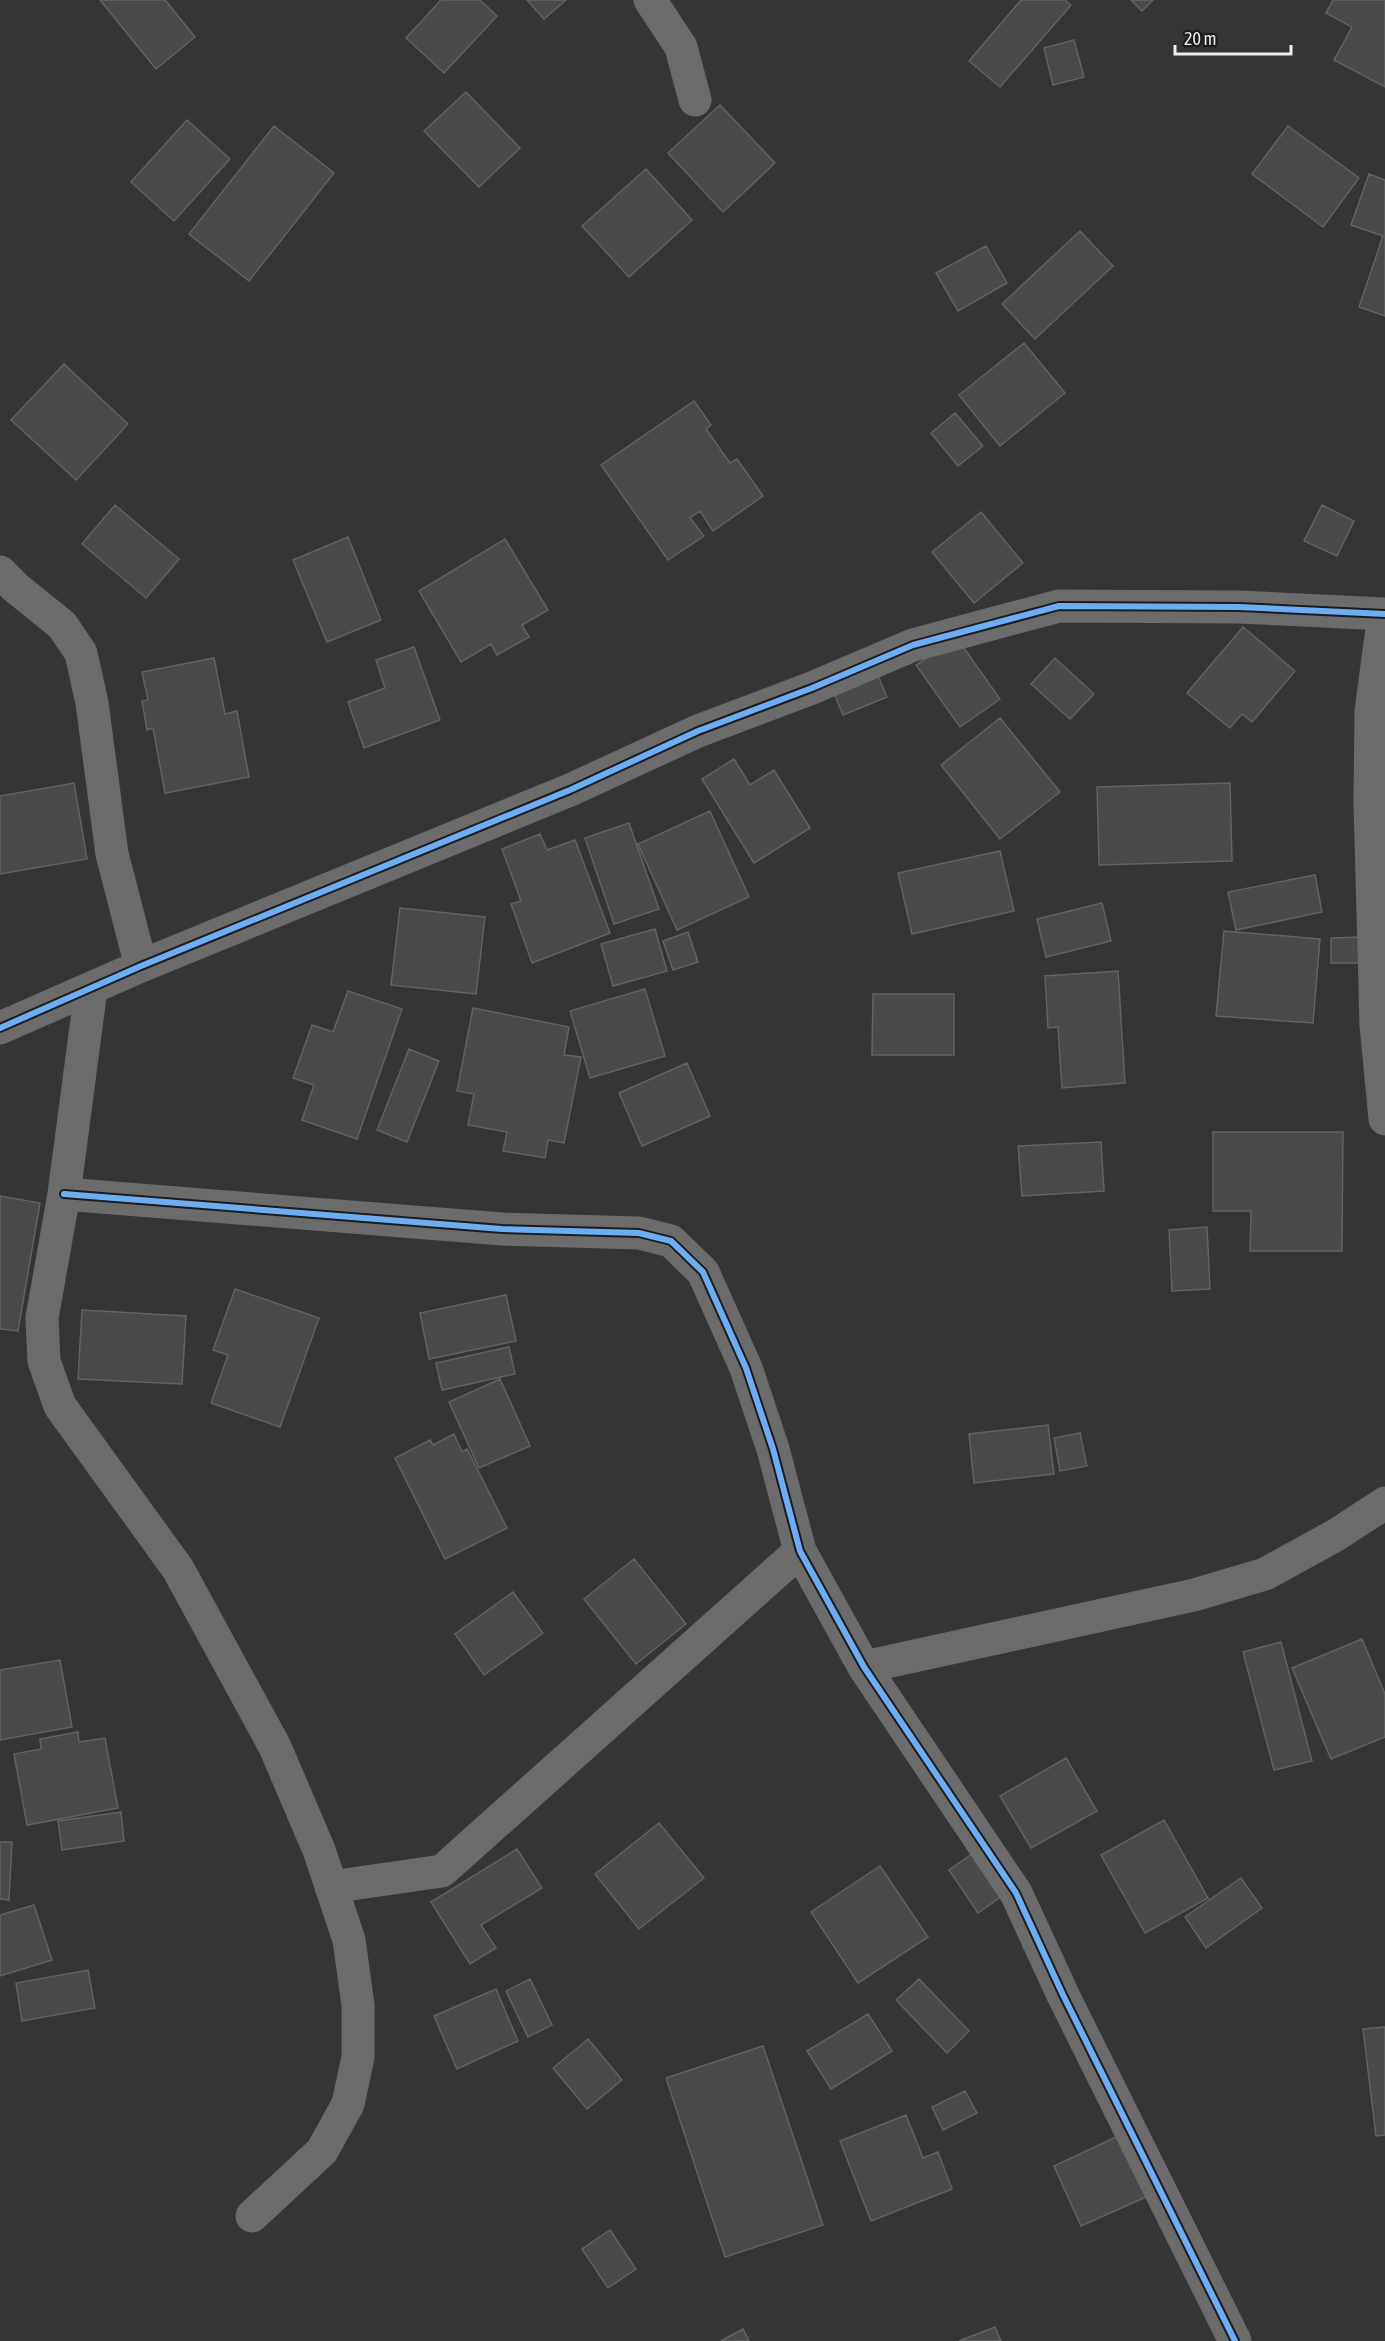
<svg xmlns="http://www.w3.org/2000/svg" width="1385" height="2341" font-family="'Asap Condensed',sans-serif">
  <rect width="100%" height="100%" fill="#343536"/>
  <path fill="#494a4b" stroke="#626364" stroke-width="1.5" d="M 100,0 L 165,0 L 195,37 L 156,69 Z
    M 441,0 L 480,0 L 497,16 L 444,73 L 406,38 Z
    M 527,0 L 566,0 L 544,19 Z
    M 1021,0 L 1065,0 L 1071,5 L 1000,87 L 969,61 Z
    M 1131,0 L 1153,0 L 1142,11 Z
    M 1333,0 L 1385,0 L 1385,87 L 1334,60 L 1352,27 L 1326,13 Z
    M 1074,40 L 1084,77 L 1053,85 L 1044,48 Z
    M 466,92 L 520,148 L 479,187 L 424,131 Z
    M 720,105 L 775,163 L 723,212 L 668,153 Z
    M 187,120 L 230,159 L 174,221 L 131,182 Z
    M 274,126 L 334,173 L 249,281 L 189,234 Z
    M 1288,126 L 1359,178 L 1323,227 L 1252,174 Z
    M 646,169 L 692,220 L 629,277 L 582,226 Z
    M 1369,174 L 1385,180 L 1385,316 L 1359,307 L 1383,236 L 1351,225 Z
    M 1080,231 L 1113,266 L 1035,339 L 1002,304 Z
    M 986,246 L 1007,283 L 958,311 L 936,273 Z
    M 1024,343 L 1065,393 L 1000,446 L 959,395 Z
    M 64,364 L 128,424 L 76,480 L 11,420 Z
    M 694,401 L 711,425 L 706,429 L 730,463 L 737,459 L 763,496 L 713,531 L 700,511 L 690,518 L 704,536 L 668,560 L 601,465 Z
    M 955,413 L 983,446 L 958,466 L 931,433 Z
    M 115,505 L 179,559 L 146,598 L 82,544 Z
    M 1322,505 L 1354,521 L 1337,556 L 1304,541 Z
    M 981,512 L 1023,563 L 974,603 L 932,552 Z
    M 348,537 L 381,620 L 327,642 L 293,560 Z
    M 505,539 L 548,610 L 522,625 L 529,637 L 497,655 L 491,644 L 461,662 L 419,591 Z
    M 1243,627 L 1295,671 L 1252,722 L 1242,714 L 1230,728 L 1187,693 Z
    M 957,638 L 1000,699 L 960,727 L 916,665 Z
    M 414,647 L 440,720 L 364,748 L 348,702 L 385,688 L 376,660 Z
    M 214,658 L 225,714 L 237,711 L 249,777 L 165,793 L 153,728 L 147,730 L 142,701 L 148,700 L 142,672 Z
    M 1055,658 L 1094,694 L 1070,719 L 1031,684 Z
    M 877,673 L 887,697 L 843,715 L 833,691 Z
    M 1000,718 L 1060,792 L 1000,839 L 941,765 Z
    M 734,759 L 750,785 L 774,770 L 810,828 L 754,863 L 702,779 Z
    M 74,783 L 87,859 L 0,874 L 0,796 Z
    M 1230,783 L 1232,861 L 1099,865 L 1097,787 Z
    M 710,811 L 749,897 L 677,930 L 638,844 Z
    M 629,823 L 659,909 L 614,924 L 585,838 Z
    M 540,834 L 547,850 L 575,840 L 610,933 L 532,963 L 511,904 L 521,901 L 502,849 Z
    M 1000,851 L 1014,911 L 912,934 L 898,873 Z
    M 1315,875 L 1322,912 L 1236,930 L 1228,892 Z
    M 1102,903 L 1111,941 L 1046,957 L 1037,919 Z
    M 400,908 L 485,917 L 476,994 L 391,985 Z
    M 655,929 L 667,971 L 613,986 L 601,944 Z
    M 1224,931 L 1320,939 L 1313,1023 L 1216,1016 Z
    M 688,932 L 698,962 L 673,970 L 663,941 Z
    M 1360,937 L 1360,963 L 1331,963 L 1331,938 Z
    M 1118,971 L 1125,1083 L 1062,1088 L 1058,1027 L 1048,1028 L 1045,976 Z
    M 645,989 L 665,1056 L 590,1078 L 570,1011 Z
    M 348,991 L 402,1009 L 357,1139 L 302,1120 L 314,1085 L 293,1078 L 312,1025 L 333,1032 Z
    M 873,994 L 954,994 L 954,1055 L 872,1055 Z
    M 473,1008 L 569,1027 L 564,1055 L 581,1057 L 564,1143 L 548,1140 L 545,1158 L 503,1151 L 507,1132 L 468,1125 L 474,1094 L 457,1091 Z
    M 409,1049 L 439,1061 L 407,1142 L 377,1130 Z
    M 687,1063 L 710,1116 L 642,1146 L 619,1093 Z
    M 1213,1132 L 1343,1132 L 1342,1251 L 1250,1251 L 1251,1211 L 1213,1211 Z
    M 1101,1142 L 1104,1191 L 1022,1196 L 1018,1146 Z
    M 0,1196 L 40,1203 L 18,1331 L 0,1329 Z
    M 1207,1227 L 1210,1289 L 1172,1291 L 1169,1230 Z
    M 235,1289 L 319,1318 L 280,1427 L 211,1403 L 228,1355 L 213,1350 Z
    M 506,1295 L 516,1341 L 429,1359 L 420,1313 Z
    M 82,1310 L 186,1316 L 182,1384 L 78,1379 Z
    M 509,1347 L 515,1374 L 442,1390 L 436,1363 Z
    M 500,1379 L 530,1446 L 479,1468 L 449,1402 Z
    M 1048,1425 L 1054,1474 L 974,1483 L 969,1434 Z
    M 1080,1433 L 1087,1466 L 1060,1471 L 1054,1438 Z
    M 454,1434 L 462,1452 L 467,1449 L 507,1528 L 445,1559 L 395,1458 L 430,1440 L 433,1445 Z
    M 634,1559 L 686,1624 L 636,1664 L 584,1599 Z
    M 513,1592 L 543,1633 L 484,1675 L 455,1634 Z
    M 1362,1639 L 1385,1694 L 1385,1737 L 1331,1759 L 1292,1668 Z
    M 1281,1642 L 1312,1761 L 1274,1770 L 1243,1652 Z
    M 60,1660 L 72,1727 L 0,1740 L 0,1670 Z
    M 78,1732 L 79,1742 L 105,1738 L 118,1808 L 27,1825 L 14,1754 L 41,1749 L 40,1739 Z
    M 1066,1758 L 1097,1811 L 1031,1848 L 1000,1796 Z
    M 121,1812 L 124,1841 L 62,1850 L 58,1821 Z
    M 1164,1820 L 1208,1898 L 1145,1933 L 1101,1855 Z
    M 659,1823 L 704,1878 L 639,1929 L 595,1874 Z
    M 0,1842 L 12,1842 L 9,1900 L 0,1899 Z
    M 517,1849 L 542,1888 L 481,1925 L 496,1948 L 470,1964 L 431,1902 Z
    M 979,1849 L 1008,1892 L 978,1913 L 949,1870 Z
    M 880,1866 L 928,1937 L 858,1983 L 811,1912 Z
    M 1241,1878 L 1262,1908 L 1206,1948 L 1185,1917 Z
    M 34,1905 L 52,1960 L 0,1976 L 0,1915 Z
    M 88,1970 L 95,2008 L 22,2021 L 16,1983 Z
    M 530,1979 L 552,2025 L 528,2037 L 506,1991 Z
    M 919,1979 L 969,2031 L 947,2053 L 896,2000 Z
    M 496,1989 L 518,2041 L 457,2069 L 434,2016 Z
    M 868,2014 L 892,2051 L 831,2089 L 807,2051 Z
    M 1385,2027 L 1385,2135 L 1376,2136 L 1363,2029 Z
    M 588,2039 L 622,2080 L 587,2109 L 553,2068 Z
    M 763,2046 L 823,2225 L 725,2257 L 666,2078 Z
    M 965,2091 L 977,2113 L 943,2130 L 932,2107 Z
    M 906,2115 L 923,2158 L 938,2152 L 952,2189 L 871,2221 L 840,2141 Z
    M 1118,2136 L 1146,2197 L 1081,2226 L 1054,2166 Z
    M 610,2230 L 636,2269 L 608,2288 L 582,2249 Z
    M 995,2327 L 1001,2341 L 959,2341 Z
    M 743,2329 L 749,2341 L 721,2341 Z"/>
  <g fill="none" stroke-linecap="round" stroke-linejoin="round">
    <path stroke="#6b6b6c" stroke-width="33" d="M 650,0 L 681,47 L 695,100
      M 0,572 L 15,587 L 62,625 L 81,653 L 92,703 L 112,854 L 141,966
      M 1384,614 L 1371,711 L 1370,802 L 1376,1025 L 1385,1119
      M 91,989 L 64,1194 L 42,1318 L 44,1361 L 60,1406 L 178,1569 L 275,1747 L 319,1850 L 349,1940 L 358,2005 L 358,2057 L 348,2104 L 322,2151 L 252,2216
      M 0,1028 L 141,966 L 570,790 L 698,731 L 812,688 L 913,645 L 1059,606 L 1239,607 L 1385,614
      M 64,1194 L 502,1229 L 639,1233 L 671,1241 L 703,1272 L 746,1368 L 773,1449 L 800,1551 L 864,1667 L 1016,1893 L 1063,1995 L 1235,2341
      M 864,1667 L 1194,1595 L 1265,1574 L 1336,1535 L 1385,1503
      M 331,1887 L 442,1871 L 800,1551"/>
    <g stroke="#1c1c1d" stroke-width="10">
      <path id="cycleway" d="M 0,1028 L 141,966 L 570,790 L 698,731 L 812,688 L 913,645 L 1059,606 L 1239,607 L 1385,614
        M 64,1194 L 502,1229 L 639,1233 L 671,1241 L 703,1272 L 746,1368 L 773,1449 L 800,1551 L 864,1667 L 1016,1893 L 1063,1995 L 1235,2341"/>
    </g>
    <use href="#cycleway" stroke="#6dadf4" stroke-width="6"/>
  </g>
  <path d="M1175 45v9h116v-9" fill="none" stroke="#edeeef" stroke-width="3"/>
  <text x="1184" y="45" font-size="18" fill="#edeeef" stroke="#1c1c1d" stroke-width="4.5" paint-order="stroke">20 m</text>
</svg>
